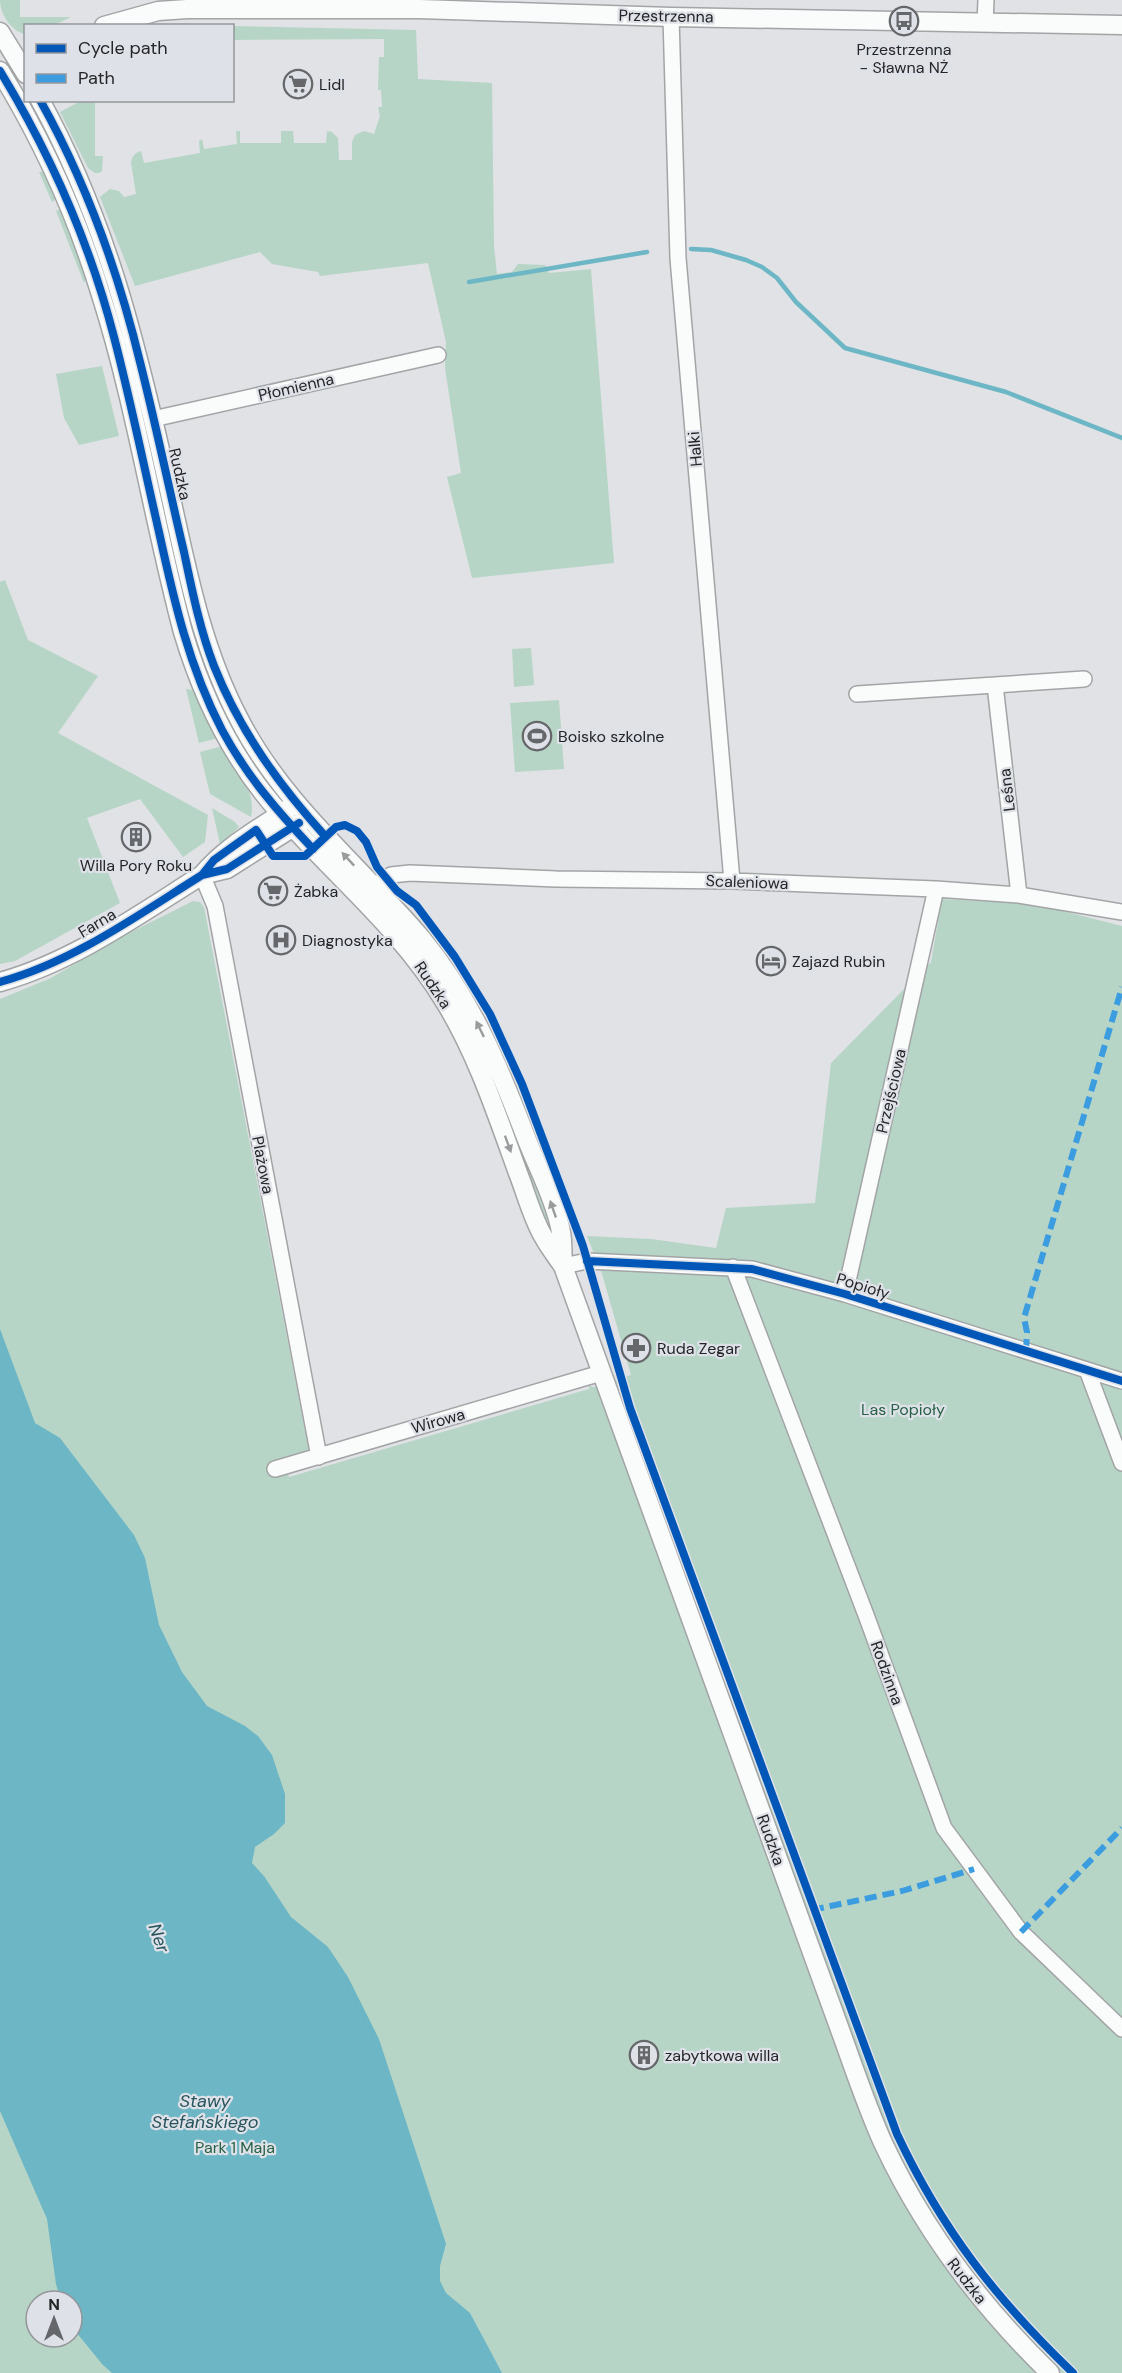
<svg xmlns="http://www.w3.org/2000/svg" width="1122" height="2373" font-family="'DM Sans',sans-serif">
  <rect width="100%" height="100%" fill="#e0e2e5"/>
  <path fill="#b6d5c6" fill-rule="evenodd" d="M 0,0 L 20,0 L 20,17 L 71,17 L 54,25 L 26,26 L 25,34 C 11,31 0,14 0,0 Z
    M 233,26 L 416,30 L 418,79 L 492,83 L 494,246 L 497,274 L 512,272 L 518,264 L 545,265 L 549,273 L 591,269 L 614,563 L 472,578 L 447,477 L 461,473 L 445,368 L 446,342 L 428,263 L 320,276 L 318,272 L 272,264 L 260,252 L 135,286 L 100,197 L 110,189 L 119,191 L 124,197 L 136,194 L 131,163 C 132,156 135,153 141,151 L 144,163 L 200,153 L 199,141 L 202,139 L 204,149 L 237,144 L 236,131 L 240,131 L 240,143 L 281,143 L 281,131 L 293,131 L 294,143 L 326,143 L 327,131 L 332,132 L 338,138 L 339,160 L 352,160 L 352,142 L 355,135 L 364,131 L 374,134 L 380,116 L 378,107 L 382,107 L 381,90 L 378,90 L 379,57 L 384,57 L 384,39 L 233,40 Z
    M 81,101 L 95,101 L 95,156 L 103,156 L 102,171 L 99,173 L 95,173 L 88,168 L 60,112 Z
    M 42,120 L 74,187 L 112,290 L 152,447 L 148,448 L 38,122 Z
    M 39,172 L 45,172 L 56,197 L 54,201 L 52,202 Z
    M 58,210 L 63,212 L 87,278 L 84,283 L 56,211 Z
    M 102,366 L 119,436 L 79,445 L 64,418 L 56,374 Z
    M 154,456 L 187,605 L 273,788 L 272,791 L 243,750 L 215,698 L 195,645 L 150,457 Z
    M 5,580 L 28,640 L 98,676 L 58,733 L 208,815 L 205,842 L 183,857 L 140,799 L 87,818 L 120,903 L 15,961 L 0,964 L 0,582 Z
    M 531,648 L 534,685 L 514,687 L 512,649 Z
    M 186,689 L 194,690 L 216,735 L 215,739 L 199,743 Z
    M 559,700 L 564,769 L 515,772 L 510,703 Z
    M 219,747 L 223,748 C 236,769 257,791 251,817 L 210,794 L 200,752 Z
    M 212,808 L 235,822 L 239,827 L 220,844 Z
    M 942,899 L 1035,904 L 1122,926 L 1122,2373 L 0,2373 L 0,999 L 51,978 L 117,939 L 193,901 L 200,902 L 204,907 L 309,1451 L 283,1457 L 289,1477 L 582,1391 L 589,1389 L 589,1386 L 594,1387 L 631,1375 L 602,1274 L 587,1236 L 651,1239 L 716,1248 L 726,1208 L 815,1203 L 831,1063 L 931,962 ZM 36,2301 L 72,2301 L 72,2337 L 36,2337 Z
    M 485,1059 L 548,1219 L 545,1220 L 482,1060 Z"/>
  <path fill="#6cb6c5" d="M 0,1329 L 35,1423 L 60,1438 L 134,1535 L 145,1558 L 159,1625 L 182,1672 L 207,1706 L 245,1726 L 258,1736 L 272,1755 L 285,1794 L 285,1823 L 274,1834 L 255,1847 L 252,1863 L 264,1876 L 291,1917 L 328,1947 L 348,1977 L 379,2039 L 446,2244 L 440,2266 L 440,2281 L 446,2293 L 470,2313 L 502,2373 L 112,2373 L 102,2364 L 72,2327 L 72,2301 L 61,2301 L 56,2284 L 47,2219 L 0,2111 Z"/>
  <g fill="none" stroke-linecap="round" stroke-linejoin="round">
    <path stroke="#6cb6c5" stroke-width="4.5" d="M 691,249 L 711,250 L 746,260 L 762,267 L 777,278 L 796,302 L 845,348 L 1006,392 L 1122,438
      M 469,282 L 647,252"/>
    <g stroke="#a3a4a6" stroke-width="18">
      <path id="minor" d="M 671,17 L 678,258 L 732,881
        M 985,23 L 986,0
        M 153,419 L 438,355
        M 857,694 L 995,685
        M 202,875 L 215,906 L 319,1457
        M 374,886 L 391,875 L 410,873 L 556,879 L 732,881 L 936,889 L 1019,895 L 1122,912
        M 1019,895 L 995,685 L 1084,679
        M 563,1266 L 587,1261 L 752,1269 L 845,1294 L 1122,1381
        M 733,1267 L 866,1615 L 944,1828 L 1021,1932 L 1122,2029
        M 845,1294 L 936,889
        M 1087,1370 L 1122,1463
        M 275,1469 L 601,1373"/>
    </g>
    <g stroke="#a3a4a6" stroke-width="21">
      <path id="tertiary" d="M 104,26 L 158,11 L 187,9 L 419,9 L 671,17 L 1122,25
        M 0,32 L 26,74
        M 0,71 C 43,141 77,216 101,295 C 136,405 153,520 183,632 C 203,699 234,762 281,814 C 336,877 402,930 445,1002 C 477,1054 497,1115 518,1173 C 526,1193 532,1217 543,1236 C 549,1247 556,1256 563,1266 L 843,2038 C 856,2074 868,2110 884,2145 C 925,2232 981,2306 1050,2373
        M 40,100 C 107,222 136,343 166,476 C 185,559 199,643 239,719 C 283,805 360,866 422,939 C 471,998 500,1069 527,1140 C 538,1168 556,1203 561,1232 C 563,1242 562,1254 563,1264
        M 202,875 L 227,869 L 303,821
        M 0,982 C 73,962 138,915 202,875 C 226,846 259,829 289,808"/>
    </g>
    <use href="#minor" stroke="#fafbfb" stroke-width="15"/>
    <use href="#tertiary" stroke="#fafbfb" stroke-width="18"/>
    <path stroke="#3c9ce0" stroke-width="6" stroke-dasharray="12 6" stroke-linecap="butt" d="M 1026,1351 L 1027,1332 L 1024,1318 L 1122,987
      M 812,1910 L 902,1891 L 974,1869
      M 1021,1932 L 1122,1828"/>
    <g stroke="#dee1e7" stroke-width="11">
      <path id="cycleway" d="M 0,71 C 50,153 90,244 114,337 C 131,402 144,467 159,532 C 174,601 189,667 222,730 C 246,775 278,812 313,849
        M 40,100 C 86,182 118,271 140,362 C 156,425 169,489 184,552 C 192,590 200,630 214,666 C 240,731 279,785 325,836
        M 202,875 L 227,869 L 299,823
        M 0,982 C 73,962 138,915 202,875 L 214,860 L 256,830 L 273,856 L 305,856 L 336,827 L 345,825 L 357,831 L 366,842 L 377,867 L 397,891 L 416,905 L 455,957 L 490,1014 L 522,1084 L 583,1246 L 630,1408 L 897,2134 C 942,2230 997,2300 1073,2373
        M 587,1261 L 752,1269 L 845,1294 L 1122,1381"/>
    </g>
    <use href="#cycleway" stroke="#0057b8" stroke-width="8"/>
  </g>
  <defs><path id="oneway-solid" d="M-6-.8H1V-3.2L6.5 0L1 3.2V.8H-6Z" transform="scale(1.5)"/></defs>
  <g fill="#9a9b9c">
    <use href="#oneway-solid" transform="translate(348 859) rotate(-133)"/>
    <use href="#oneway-solid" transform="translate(480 1029) rotate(-116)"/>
    <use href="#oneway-solid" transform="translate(508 1144) rotate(70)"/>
    <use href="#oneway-solid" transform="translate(553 1209) rotate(-109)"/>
  </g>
  <defs>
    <g id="bus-ring" transform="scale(1.5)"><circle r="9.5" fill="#dee1e7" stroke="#66676a" stroke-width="1.5"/><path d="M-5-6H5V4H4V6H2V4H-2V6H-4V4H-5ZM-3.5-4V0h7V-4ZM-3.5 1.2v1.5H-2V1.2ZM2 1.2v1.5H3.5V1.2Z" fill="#66676a"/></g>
    <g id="supermarket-ring" transform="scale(1.5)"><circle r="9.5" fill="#dee1e7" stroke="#66676a" stroke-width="1.5"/><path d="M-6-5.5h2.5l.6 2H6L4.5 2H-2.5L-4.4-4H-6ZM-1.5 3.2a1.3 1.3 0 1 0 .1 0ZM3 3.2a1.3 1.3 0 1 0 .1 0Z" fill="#66676a"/></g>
    <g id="stadium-ring" transform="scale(1.5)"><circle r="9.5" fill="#dee1e7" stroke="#66676a" stroke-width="1.5"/><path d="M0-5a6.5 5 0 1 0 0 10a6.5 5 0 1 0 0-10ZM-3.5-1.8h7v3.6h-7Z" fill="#66676a"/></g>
    <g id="building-ring" transform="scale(1.5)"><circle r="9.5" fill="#dee1e7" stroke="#66676a" stroke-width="1.5"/><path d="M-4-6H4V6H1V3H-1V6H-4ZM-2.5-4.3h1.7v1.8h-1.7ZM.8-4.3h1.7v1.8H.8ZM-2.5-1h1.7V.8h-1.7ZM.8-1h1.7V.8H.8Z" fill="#66676a"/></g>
    <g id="hospital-ring" transform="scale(1.5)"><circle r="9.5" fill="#dee1e7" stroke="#66676a" stroke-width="1.5"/><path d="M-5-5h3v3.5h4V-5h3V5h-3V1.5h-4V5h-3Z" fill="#66676a"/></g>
    <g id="hotel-ring" transform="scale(1.5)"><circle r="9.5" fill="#dee1e7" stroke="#66676a" stroke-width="1.5"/><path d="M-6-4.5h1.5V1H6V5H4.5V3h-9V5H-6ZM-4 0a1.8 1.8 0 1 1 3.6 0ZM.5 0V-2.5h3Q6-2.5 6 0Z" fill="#66676a"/></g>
    <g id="pharmacy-ring" transform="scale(1.5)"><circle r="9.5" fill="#dee1e7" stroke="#66676a" stroke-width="1.5"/><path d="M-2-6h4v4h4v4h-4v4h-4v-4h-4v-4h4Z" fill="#66676a"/></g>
  </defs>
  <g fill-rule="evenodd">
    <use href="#bus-ring" x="904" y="21"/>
    <use href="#supermarket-ring" x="298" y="84"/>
    <use href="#stadium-ring" x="537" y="736"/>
    <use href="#building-ring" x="136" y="837"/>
    <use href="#supermarket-ring" x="273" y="891"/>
    <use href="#hospital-ring" x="281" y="940"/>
    <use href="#hotel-ring" x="771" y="961"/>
    <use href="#pharmacy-ring" x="636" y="1348"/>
    <use href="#building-ring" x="644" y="2055"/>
  </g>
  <g text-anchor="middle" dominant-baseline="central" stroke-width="4.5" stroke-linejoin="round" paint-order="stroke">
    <g font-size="16" fill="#242527" stroke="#dee1e7">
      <text transform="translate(666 16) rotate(1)">Przestrzenna</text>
      <text transform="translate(296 387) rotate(-13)">Płomienna</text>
      <text transform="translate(695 449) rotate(-95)">Halki</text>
      <text transform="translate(180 474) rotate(77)">Rudzka</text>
      <text transform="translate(1007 790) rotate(-97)">Leśna</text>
      <text transform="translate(747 882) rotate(2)">Scaleniowa</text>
      <text transform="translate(97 923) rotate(-31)">Farna</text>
      <text transform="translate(433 985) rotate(56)">Rudzka</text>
      <text transform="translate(891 1091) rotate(-77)">Przejściowa</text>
      <text transform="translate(263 1165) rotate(79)">Plażowa</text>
      <text transform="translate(863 1286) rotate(17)">Popioły</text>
      <text transform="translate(438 1421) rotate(-16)">Wirowa</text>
      <text transform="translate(887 1673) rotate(70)">Rodzinna</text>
      <text transform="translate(771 1840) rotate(70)">Rudzka</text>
      <text transform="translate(967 2281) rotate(52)">Rudzka</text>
    </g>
    <g font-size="16" fill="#242527" stroke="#dee1e7" text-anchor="start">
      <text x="904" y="49" text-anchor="middle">Przestrzenna<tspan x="904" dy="18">- Sławna NŻ</tspan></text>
      <text x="319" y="84">Lidl</text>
      <text x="558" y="736">Boisko szkolne</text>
      <text x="136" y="865" text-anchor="middle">Willa Pory Roku</text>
      <text x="294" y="891">Żabka</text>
      <text x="302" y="940">Diagnostyka</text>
      <text x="792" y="961">Zajazd Rubin</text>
      <text x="657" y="1348">Ruda Zegar</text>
      <text x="665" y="2055">zabytkowa willa</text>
    </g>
    <g font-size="16" fill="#276145" stroke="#dee1e7">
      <text x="903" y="1409">Las Popioły</text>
      <text x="235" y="2147">Park 1 Maja</text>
    </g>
    <g font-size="18" font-style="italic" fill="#28545e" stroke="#dee1e7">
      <text transform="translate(159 1938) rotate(70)">Ner</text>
      <text x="205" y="2101">Stawy<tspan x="205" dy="21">Stefańskiego</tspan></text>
    </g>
  </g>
  <rect x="24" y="24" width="210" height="78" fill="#dee1e7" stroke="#94969a" stroke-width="1.5"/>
  <rect x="36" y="44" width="30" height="9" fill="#0057b8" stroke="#94969a" stroke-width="1.5"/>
  <text x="78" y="54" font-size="18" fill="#242527">Cycle path</text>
  <rect x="36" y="74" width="30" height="9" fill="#3c9ce0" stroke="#94969a" stroke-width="1.5"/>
  <text x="78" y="84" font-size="18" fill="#242527">Path</text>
  <g transform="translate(54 2319)"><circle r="28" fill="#dee1e7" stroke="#94969a" stroke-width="1.5"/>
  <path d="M0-4.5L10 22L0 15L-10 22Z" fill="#66676a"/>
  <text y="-9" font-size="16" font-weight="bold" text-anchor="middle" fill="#242527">N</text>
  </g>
</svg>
